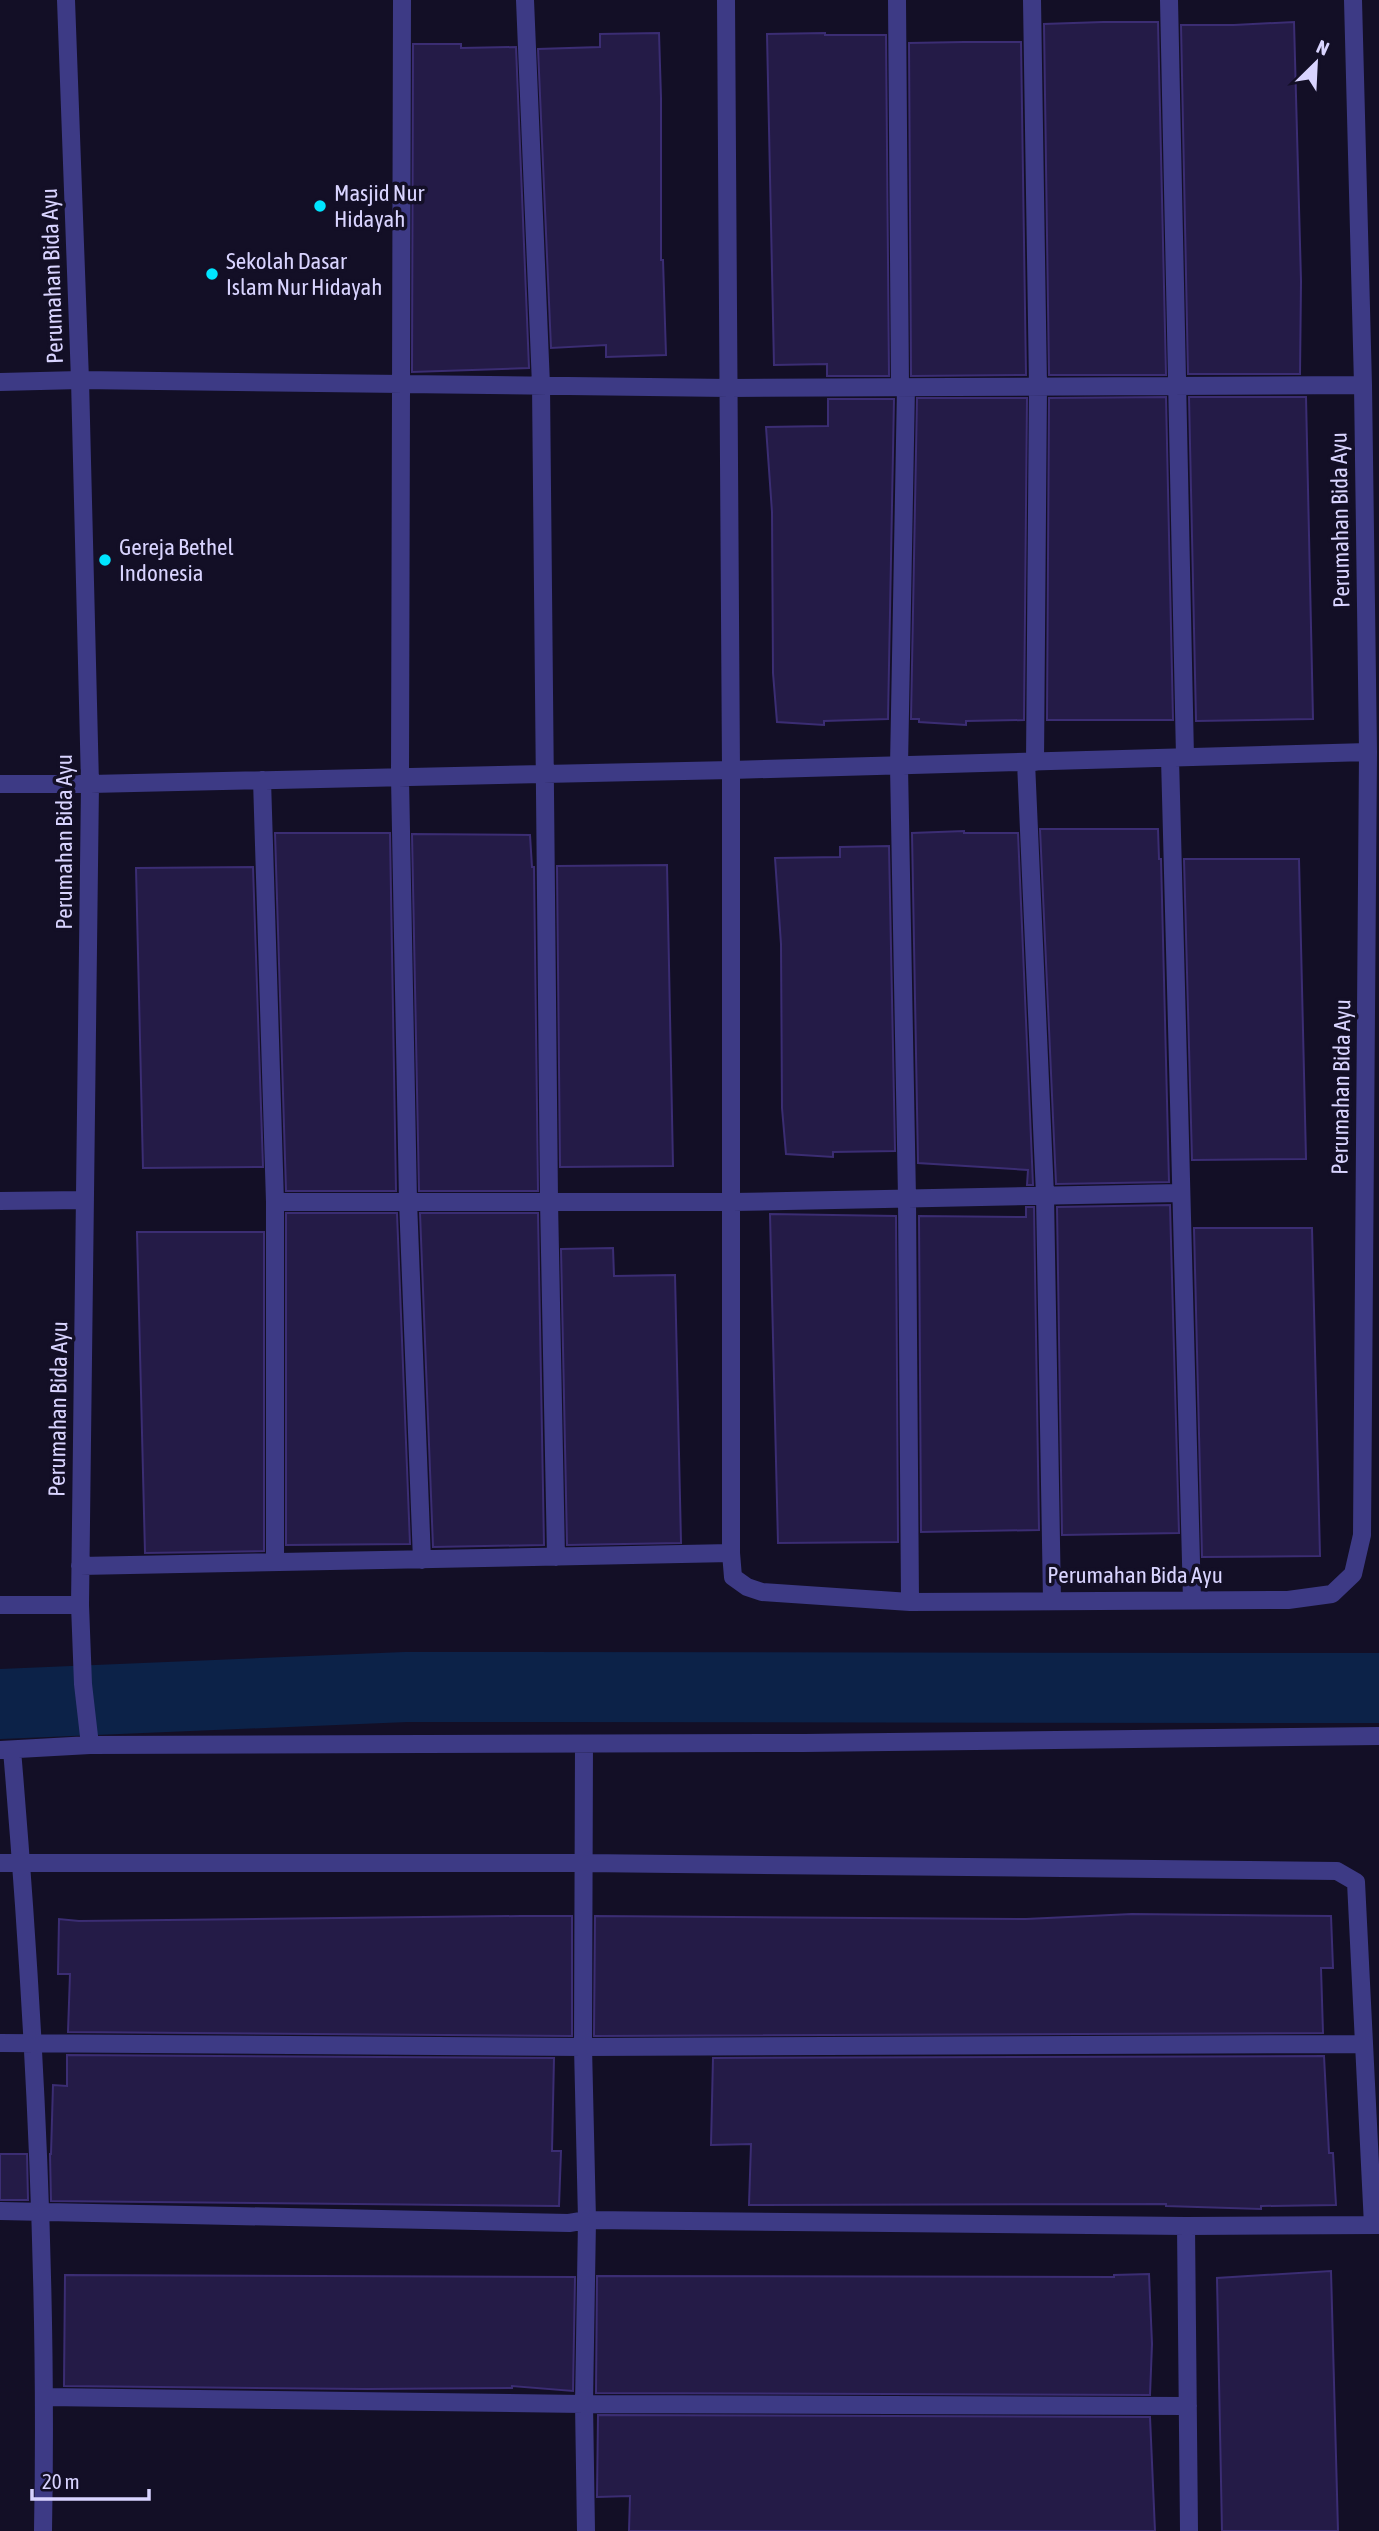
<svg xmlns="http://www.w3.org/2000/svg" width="1379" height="2531" font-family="'Asap Condensed',sans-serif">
  <rect width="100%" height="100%" fill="#130f26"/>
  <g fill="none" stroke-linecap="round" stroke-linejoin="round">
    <path stroke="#0c2248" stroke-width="70" d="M 0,1704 L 406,1687 L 1379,1688"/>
  </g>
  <path fill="#241b47" stroke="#3b2d73" stroke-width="2" d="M 1103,22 L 1158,22 L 1166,375 L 1049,375 L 1044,24 Z
    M 1294,22 L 1301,281 L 1300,374 L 1188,374 L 1181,25 L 1234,25 Z
    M 659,33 L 661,98 L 661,260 L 663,260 L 666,355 L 606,357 L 606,345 L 551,348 L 538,49 L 600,47 L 600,34 Z
    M 825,33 L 825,35 L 886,35 L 889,376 L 827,376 L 827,364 L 774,365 L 767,34 Z
    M 964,42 L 1021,42 L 1026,375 L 911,376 L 909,43 Z
    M 413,44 L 461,44 L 461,48 L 516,47 L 529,368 L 412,372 Z
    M 1166,397 L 1173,720 L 1047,720 L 1049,398 Z
    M 1189,397 L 1306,397 L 1313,719 L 1196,721 Z
    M 917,398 L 1027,398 L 1024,720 L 966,721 L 966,725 L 919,722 L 919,719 L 911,719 Z
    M 828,399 L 894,399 L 888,719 L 824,721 L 824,725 L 777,722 L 773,673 L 772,512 L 766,427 L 828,426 Z
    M 1040,829 L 1158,829 L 1159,859 L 1161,859 L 1169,1182 L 1056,1184 Z
    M 964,831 L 964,833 L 1018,833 L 1033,1185 L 1027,1185 L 1028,1170 L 918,1163 L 912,833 Z
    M 275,833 L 390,833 L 396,1191 L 286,1191 Z
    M 412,834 L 530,835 L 532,867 L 534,867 L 538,1191 L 419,1191 Z
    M 889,846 L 895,1151 L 833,1152 L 833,1157 L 786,1154 L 782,1108 L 781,944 L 775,858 L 840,857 L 840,847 Z
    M 1184,859 L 1299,859 L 1306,1159 L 1192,1160 Z
    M 667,865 L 673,1166 L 560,1167 L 557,866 Z
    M 253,867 L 263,1167 L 143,1168 L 136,868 Z
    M 1170,1205 L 1179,1533 L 1062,1535 L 1057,1207 Z
    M 1026,1207 L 1034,1207 L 1039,1530 L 921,1532 L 919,1216 L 1026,1217 Z
    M 286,1213 L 397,1213 L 410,1544 L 286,1545 Z
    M 420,1213 L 538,1213 L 544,1545 L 433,1547 Z
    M 770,1214 L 896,1216 L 898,1542 L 778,1543 Z
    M 1194,1228 L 1312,1228 L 1320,1556 L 1202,1557 Z
    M 137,1232 L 264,1232 L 264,1551 L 145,1553 Z
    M 613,1248 L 614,1276 L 675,1275 L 681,1543 L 567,1545 L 561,1249 Z
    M 1132,1914 L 1331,1916 L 1333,1968 L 1321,1968 L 1323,2033 L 594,2036 L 595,1916 L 1026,1919 Z
    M 521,1916 L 572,1916 L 572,2036 L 68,2032 L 70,1974 L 58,1974 L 59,1919 L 79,1921 Z
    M 67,2055 L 554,2058 L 552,2151 L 561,2151 L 559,2206 L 51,2201 L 50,2154 L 51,2154 L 53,2085 L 67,2086 Z
    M 1324,2056 L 1329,2153 L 1333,2153 L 1336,2205 L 1261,2206 L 1261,2209 L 1166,2206 L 1166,2204 L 749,2205 L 751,2144 L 711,2145 L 713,2058 Z
    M 0,2154 L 27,2154 L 28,2200 L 0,2200 Z
    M 1331,2271 L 1338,2531 L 1222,2531 L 1217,2278 Z
    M 1149,2274 L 1152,2344 L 1150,2395 L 596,2393 L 597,2276 L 1114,2277 L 1114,2275 Z
    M 65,2275 L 575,2277 L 573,2391 L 512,2386 L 512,2388 L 367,2389 L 64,2386 Z
    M 598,2415 L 1150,2417 L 1155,2531 L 629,2531 L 630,2496 L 597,2497 Z"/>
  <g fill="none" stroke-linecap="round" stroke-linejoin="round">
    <path stroke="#3d3a85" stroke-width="18" d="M 66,0 L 80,380 L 90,784 L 80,1605 L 83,1684 L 90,1745
      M 402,0 L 400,778 L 408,1201 L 422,1560
      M 525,0 L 541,385 L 549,1201 L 556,1557
      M 726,0 L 731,770 L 731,1553 L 733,1577 L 747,1587 L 762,1592 L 910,1602 L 1288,1600 L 1332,1594 L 1353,1574 L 1362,1535 L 1368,752 L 1363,385 L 1353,0
      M 897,0 L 900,387
      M 1032,0 L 1038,386 L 1035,762
      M 1169,0 L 1185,757
      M 0,382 L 80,380 L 729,388 L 1363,385
      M 906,387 L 899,766 L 907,1198 L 910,1602
      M 1170,758 L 1192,1600
      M 1026,762 L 1045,1195 L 1052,1600
      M 262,780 L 275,1202 L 275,1562
      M 0,784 L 90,784 L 731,770 L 1368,752
      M 0,1201 L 85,1200
      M 275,1202 L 733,1202 L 1180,1193
      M 80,1566 L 731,1553
      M 0,1605 L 80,1605
      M 0,1750 L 90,1745 L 804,1743 L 1379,1736
      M 12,1750 C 34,2010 48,2271 43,2531
      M 0,1863 L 584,1863 L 1337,1871 L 1356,1882 L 1373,2225
      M 0,2043 L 583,2047 L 584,1744
      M 0,2211 L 569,2223 L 587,2220 L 583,2047 L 1364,2044
      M 1186,2226 L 1189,2531
      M 46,2397 L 584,2404 L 1188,2406
      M 586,2531 L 584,2404 L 587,2220 L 1186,2226 L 1379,2225"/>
  </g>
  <g fill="#00e5ff" stroke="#130f26" stroke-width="2.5">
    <circle cx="320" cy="206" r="7"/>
    <circle cx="212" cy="274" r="7"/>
    <circle cx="105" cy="560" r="7"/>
  </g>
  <g text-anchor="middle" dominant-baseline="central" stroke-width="7" stroke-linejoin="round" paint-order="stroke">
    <g font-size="23" fill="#d9d4ff" stroke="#130f26" text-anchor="start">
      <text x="334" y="193">Masjid Nur<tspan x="334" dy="26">Hidayah</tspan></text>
      <text x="226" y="261">Sekolah Dasar<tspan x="226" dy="26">Islam Nur Hidayah</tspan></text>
      <text x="119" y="547">Gereja Bethel<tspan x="119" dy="26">Indonesia</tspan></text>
    </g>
    <g font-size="23" fill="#d9d4ff" stroke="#130f26">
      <text transform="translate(52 276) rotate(-92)">Perumahan Bida Ayu</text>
      <text transform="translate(1340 520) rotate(-91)">Perumahan Bida Ayu</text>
      <text transform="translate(64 842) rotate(-90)">Perumahan Bida Ayu</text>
      <text transform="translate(1341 1087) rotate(-89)">Perumahan Bida Ayu</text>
      <text transform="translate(58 1409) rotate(-89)">Perumahan Bida Ayu</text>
      <text x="1135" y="1575">Perumahan Bida Ayu</text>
    </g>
  </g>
  <g transform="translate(1316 63) rotate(24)" stroke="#130f26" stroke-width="5" paint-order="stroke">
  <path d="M0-5L12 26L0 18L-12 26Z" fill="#d9d4ff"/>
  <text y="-10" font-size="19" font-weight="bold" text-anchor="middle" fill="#d9d4ff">N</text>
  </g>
  <path d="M32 2489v10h117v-10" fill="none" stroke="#d9d4ff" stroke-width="3.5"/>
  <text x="42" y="2489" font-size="21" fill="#d9d4ff" stroke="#130f26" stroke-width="5" paint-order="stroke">20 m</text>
</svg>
